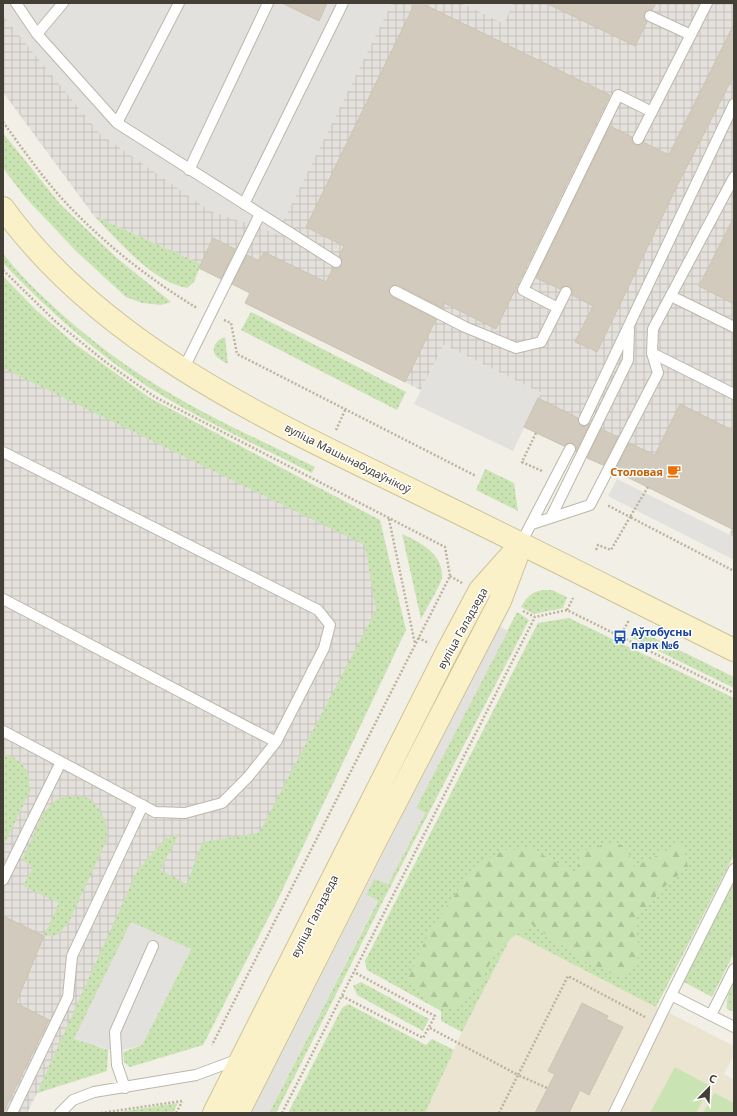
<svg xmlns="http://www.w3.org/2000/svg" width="737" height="1116" font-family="'Noto Sans',sans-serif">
  <defs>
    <pattern id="industrial-grid" width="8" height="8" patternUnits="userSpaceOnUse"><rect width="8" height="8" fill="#e4e0db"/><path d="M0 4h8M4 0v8" fill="none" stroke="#c5c1bd"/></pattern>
    <pattern id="grass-dots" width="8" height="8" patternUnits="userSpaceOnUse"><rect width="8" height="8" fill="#cae3b2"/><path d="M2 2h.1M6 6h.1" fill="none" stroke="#afc49a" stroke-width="1.8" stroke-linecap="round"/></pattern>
    <pattern id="forest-firs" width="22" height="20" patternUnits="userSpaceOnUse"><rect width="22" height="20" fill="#cae3b2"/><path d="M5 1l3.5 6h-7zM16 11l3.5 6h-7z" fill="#afc49a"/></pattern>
  </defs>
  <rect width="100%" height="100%" fill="#f2efe6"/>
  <path fill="url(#industrial-grid)" d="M 3,3 L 734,3 L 734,537 L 729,535 L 732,528 L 524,427 L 541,393 L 444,345 L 421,390 L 245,303 L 250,293 L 199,268 L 201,264 L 94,216 L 3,92 Z
    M 3,345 L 376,534 L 395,616 L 254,882 L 53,1088 L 37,1093 L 27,1113 L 3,1113 Z"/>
  <path fill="#eae4d1" d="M 513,933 L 734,1046 L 734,1055 L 724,1074 L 734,1080 L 734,1113 L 425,1113 L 462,1032 Z"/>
  <path fill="url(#grass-dots)" d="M 3,133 L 61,205 L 117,258 L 171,302 L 161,305 L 142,303 L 126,297 L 76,251 L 25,197 L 3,168 Z
    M 94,216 L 201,264 L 194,282 L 187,288 C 152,282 118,240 94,216 Z
    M 3,253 C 18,274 38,292 57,310 C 89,339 125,366 161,388 C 210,418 264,442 315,467 L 312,473 C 261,447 207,423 158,393 C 100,357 50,312 3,263 Z
    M 3,276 L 36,310 L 75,344 L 150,398 L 380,520 L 406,630 L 279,897 L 203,1045 L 130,1067 L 124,1062 L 123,1052 L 142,1045 L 191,949 L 131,922 L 74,1039 L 108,1050 L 107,1071 L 37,1093 L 138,869 L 165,839 L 179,834 L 160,870 L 187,884 L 202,842 L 259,833 L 376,610 L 365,545 L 3,368 Z
    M 251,312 L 406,392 L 397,410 L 241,330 Z
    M 225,337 L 228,364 C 225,362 220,360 217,357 C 209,349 217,339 225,337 Z
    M 485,469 L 514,483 L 518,511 L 476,490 Z
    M 402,534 C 419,542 443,553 442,577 C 442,583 425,611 421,619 Z
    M 543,590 L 552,590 L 567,597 L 563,608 L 534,614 L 521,607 C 527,597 531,592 543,590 Z
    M 517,612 L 529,620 L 384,899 L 276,1113 L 269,1113 L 378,901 L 366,895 L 374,878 L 388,884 L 425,813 L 416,808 Z
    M 569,618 L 734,698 L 734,855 L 656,1007 L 513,933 L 462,1032 L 441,1021 L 441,1011 L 367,970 L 365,961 L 538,623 Z
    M 634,628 L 734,677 L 734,688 L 630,637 Z
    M 3,754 L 13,757 L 21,763 L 28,773 L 30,791 L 3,847 Z
    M 73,796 L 89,798 L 99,809 L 106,822 L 107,840 L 68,924 L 57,935 L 44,936 L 59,903 L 23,886 L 33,867 L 22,860 L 44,812 L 57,799 Z
    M 734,880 L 734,953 L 712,997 L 684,982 Z
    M 361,982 L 429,1019 L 423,1031 L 357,995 L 353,986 Z
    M 734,982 L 734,1012 L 727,1009 C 726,998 729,991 734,982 Z
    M 348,1004 L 426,1045 L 432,1039 L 454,1050 L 425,1113 L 288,1113 L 342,1008 Z
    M 178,1103 L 173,1113 L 112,1113 L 113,1113 Z"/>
  <path fill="url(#forest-firs)" d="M 615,841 L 627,850 L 634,867 L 682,843 L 688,867 L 663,888 L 635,920 L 640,955 L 624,979 L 584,961 L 531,924 L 498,948 L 476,991 L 454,1008 L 435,1008 L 407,981 L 428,934 L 475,866 L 504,850 L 531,849 L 577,873 L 580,852 Z"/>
  <path fill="#cae3b2" d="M 675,1067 L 710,1086 L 696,1113 L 650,1113 Z
    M 714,1093 L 734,1103 L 734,1113 L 703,1113 Z"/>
  <path fill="#e3e1de" d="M 3,3 L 392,3 L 277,234 L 210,211 L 100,134 L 3,16 Z
    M 461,3 L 513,3 L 504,24 Z
    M 444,345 L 541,393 L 513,451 L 414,404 Z
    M 617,479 L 734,537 L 734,560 L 608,496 Z
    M 499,626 L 508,631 L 416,808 L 425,813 L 388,884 L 374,879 L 366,895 L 378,900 L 269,1113 L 251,1113 Z
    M 131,922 L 191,949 L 142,1045 L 117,1052 L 74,1039 Z"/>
  <path fill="#d2cbbd" stroke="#ccc3b0" d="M 282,3 L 327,3 L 319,21 Z
    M 415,3 L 421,3 L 610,95 L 496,329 L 444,303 L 442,308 L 398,285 L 394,285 L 389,288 L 389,292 L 392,297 L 436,319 L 405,382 L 245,303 L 250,293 L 232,284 L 247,255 L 259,261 L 264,252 L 326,282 L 333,268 L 339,268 L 341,266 L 342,259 L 339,256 L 344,246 L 306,227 Z
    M 546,3 L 656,3 L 652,10 L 649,10 L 644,13 L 644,17 L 647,22 L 635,46 Z
    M 734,24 L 734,75 L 679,182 L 597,352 L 587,347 L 575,342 L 593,306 L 572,295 L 572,289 L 569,286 L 563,286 L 560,289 L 536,278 L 610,126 L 632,137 L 632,142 L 635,145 L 639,145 L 643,142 L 669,155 Z
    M 734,217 L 734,304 L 699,286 Z
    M 213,238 L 235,249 L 221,279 L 199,268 Z
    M 538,398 L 578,418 L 578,423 L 581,426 L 585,426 L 590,423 L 576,451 L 576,446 L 573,443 L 567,443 L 564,446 L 524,427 Z
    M 680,404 L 734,431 L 734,530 L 615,471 L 629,443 L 655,455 Z
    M 601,429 L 618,437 L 603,465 L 587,458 Z
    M 3,916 L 44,936 L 16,1003 L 49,1020 L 3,1113 Z
    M 582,1003 L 608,1016 L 606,1019 L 623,1027 L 589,1095 L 580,1090 L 569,1113 L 535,1113 L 555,1074 L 548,1071 Z"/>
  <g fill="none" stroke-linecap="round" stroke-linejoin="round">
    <g stroke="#bcb7aa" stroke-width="12">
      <path id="lane" d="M 16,3 L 37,34
        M 63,3 L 37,34 L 117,123 L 336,262
        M 650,16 L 691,35
        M 117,123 L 179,3
        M 638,139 L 707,3
        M 189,170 L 268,3
        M 244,204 L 343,3
        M 395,291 L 465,327 L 516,348 L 541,342 L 566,292
        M 671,296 L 734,327
        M 558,308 L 523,290 L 618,95 L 652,112
        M 652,353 L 734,394
        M 183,370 L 260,214
        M 584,420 L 734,104
        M 3,452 L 318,610 L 330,625 L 324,648 L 276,742 L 248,777 L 222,803 L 185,813 L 155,812 L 3,731
        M 551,517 L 628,360 L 629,329
        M 532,524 L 590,505 L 658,373 L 652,353 L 653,329 L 734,177
        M 520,545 L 570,449
        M 3,599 L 276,742
        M 3,880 L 61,762
        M 671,995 L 734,869
        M 711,1015 L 734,969
        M 125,1088 L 117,1065 L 115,1032 L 153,946
        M 12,1113 L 68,997 L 72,956 L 143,805
        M 60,1113 L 73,1100 L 94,1092 L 196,1075 L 239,1059
        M 614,1113 L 671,995 L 734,1027"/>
    </g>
    <g stroke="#cec399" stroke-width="24">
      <path id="secondary" d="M 3,208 C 107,351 278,424 432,500 C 533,549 633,600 734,650
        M 214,1113 L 447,652 L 480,590 L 520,545
        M 238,1113 L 375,842 L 500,601 L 517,556"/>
    </g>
    <path stroke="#bdb39c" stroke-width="2.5" stroke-dasharray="2 2" stroke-linecap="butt" d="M 3,122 C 22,148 45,181 67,204 C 106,245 149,279 197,308
      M 3,270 L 56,322 L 107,363 L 155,397 L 445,547 L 450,576 L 212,1045
      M 224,320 L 231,323 L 237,354 L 476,476
      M 336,430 L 346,408
      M 536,433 L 522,462 L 542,471
      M 648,487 L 630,517 L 734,571
      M 389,519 L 415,644
      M 596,550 L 598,545 L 611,550 L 630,517 L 607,505
      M 450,576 L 462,583
      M 567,610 L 573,598
      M 523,611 L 535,617 L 567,610 L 734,693
      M 620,637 L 629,620
      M 418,638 L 429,643
      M 342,996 L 423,1038 L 435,1016 L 354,972
      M 430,1028 L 518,1075 L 568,976 L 645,1017
      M 101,1113 L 182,1101
      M 176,1113 L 182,1102
      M 282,1113 L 535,617
      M 499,1113 L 518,1075 L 547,1088"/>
    <use href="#lane" stroke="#fff" stroke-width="10"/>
    <use href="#secondary" stroke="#faf1c8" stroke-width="22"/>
  </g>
  <defs>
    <g id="cafe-bare" transform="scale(1.08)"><path d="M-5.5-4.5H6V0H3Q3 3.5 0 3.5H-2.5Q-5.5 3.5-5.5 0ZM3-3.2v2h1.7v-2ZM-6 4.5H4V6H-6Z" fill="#e8710a" stroke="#fff" stroke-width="2.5" paint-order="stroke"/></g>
    <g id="bus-bare" transform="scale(1.08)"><path d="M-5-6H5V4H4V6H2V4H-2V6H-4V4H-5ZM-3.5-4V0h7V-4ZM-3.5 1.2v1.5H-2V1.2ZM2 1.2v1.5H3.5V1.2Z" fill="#1a4fb4" stroke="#fff" stroke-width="2.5" paint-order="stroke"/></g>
  </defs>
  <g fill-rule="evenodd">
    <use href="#cafe-bare" x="674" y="471"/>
    <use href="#bus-bare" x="620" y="637"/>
  </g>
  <g text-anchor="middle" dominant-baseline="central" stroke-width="3" stroke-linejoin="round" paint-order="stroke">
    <g font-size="11" fill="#443f36" stroke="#fff">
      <text transform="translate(348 458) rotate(27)">вуліца Машынабудаўнікоў</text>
      <text transform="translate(462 628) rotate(-61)">вуліца Галадзеда</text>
      <text transform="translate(314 916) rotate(-63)">вуліца Галадзеда</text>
    </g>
    <g font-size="11" font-weight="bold" fill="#c56008" stroke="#fff" text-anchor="end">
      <text x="663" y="471">Столовая</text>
    </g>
    <g font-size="11" font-weight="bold" fill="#164399" stroke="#fff" text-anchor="start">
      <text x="631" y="631">Аўтобусны<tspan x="631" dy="13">парк №6</tspan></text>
    </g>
  </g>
  <rect width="737" height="1116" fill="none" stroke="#443f36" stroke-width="8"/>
  <g transform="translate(709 1088) rotate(23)" stroke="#ffffff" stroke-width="3" paint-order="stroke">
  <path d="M0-3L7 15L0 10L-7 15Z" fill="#443f36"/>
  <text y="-6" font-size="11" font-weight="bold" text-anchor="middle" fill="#443f36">С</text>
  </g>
</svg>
